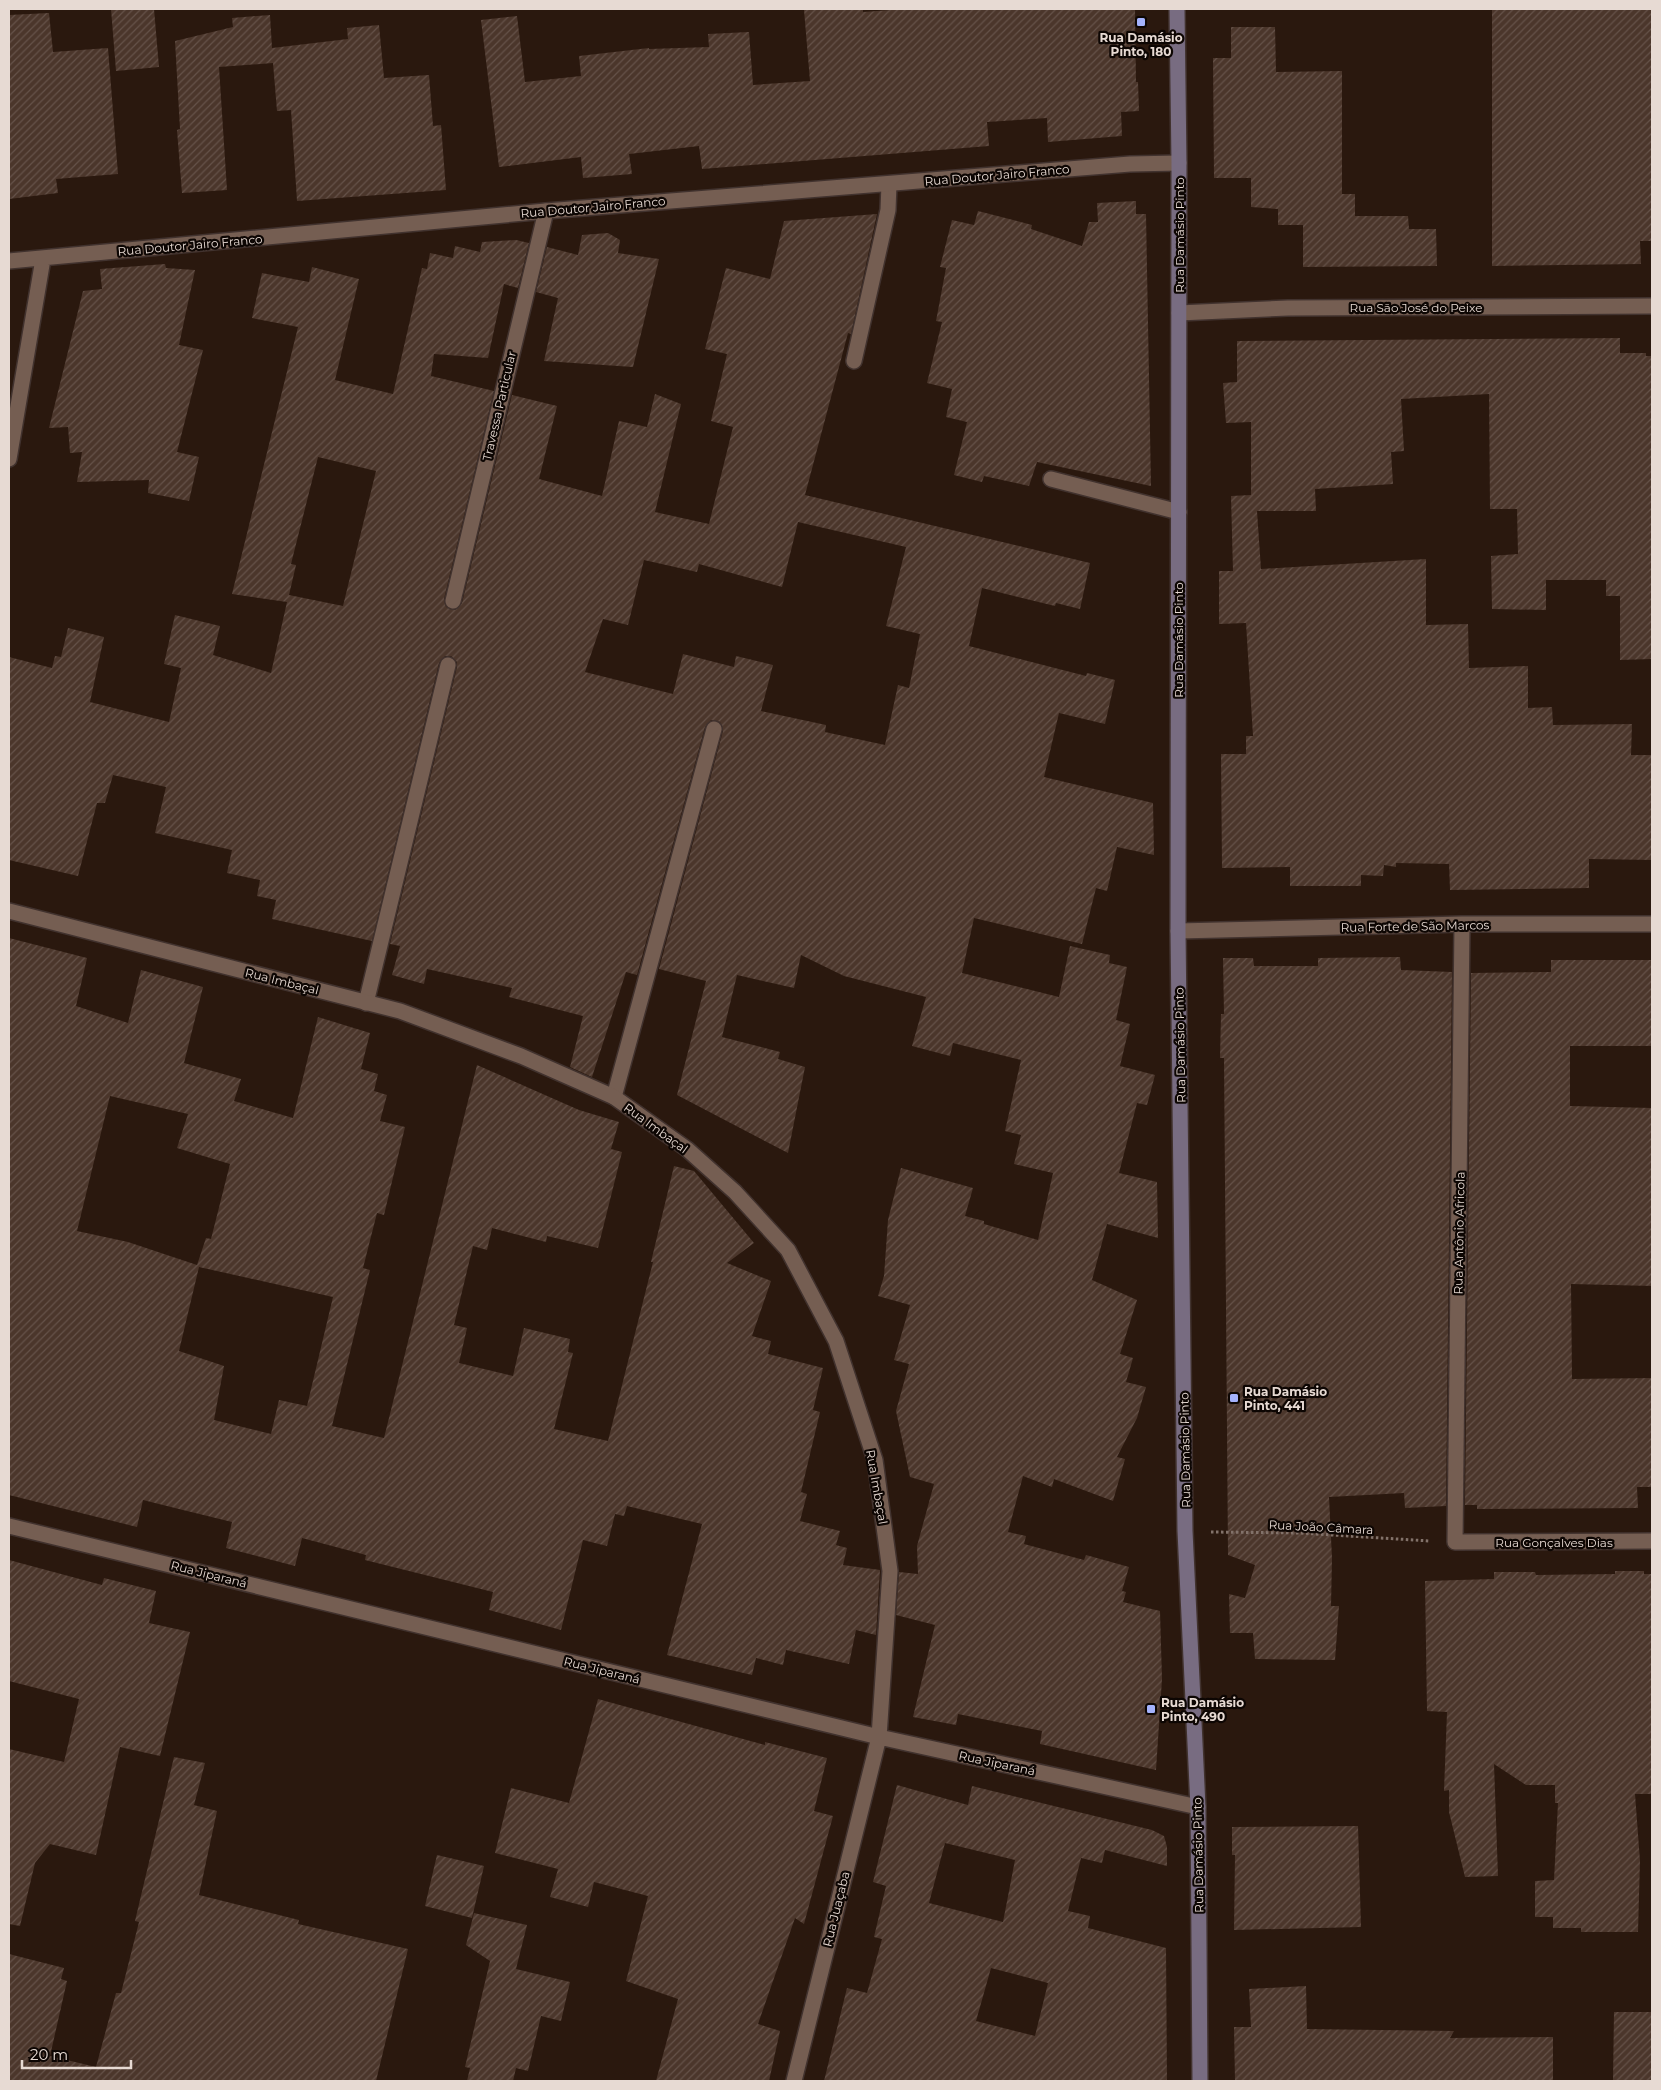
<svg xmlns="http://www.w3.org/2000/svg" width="1661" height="2090" font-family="Montserrat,sans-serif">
  <defs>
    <pattern id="building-hatch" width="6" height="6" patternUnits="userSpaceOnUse" patternTransform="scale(1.25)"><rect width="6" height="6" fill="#4b362b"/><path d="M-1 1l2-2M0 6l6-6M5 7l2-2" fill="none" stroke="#655249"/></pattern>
  </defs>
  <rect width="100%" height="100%" fill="#2a180e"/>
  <path fill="url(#building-hatch)" fill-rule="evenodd" d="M 111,9 L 154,9 L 159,67 L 116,71 Z
    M 825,9 L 863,9 L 863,12 L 905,9 L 1135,9 L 1136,82 L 1138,82 L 1139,111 L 1121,112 L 1122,136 L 1048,142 L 1047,118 L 987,122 L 989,146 L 702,169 L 699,146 L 629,154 L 632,174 L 583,178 L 581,157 L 499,167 L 481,20 L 517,16 L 525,82 L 581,76 L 579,56 L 649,48 L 649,49 L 709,47 L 708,34 L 749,32 L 753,85 L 810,81 L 804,10 Z
    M 1492,9 L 1652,9 L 1652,241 L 1640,241 L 1641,264 L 1492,266 Z
    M 49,13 L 53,52 L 108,48 L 118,174 L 56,179 L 58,193 L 9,199 L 9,15 Z
    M 270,15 L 272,48 L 348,39 L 347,28 L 379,25 L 384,78 L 429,75 L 433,126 L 441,125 L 446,190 L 297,201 L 291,110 L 277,111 L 273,63 L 219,67 L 227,190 L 182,193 L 177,130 L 180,129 L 175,41 L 233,27 L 232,18 Z
    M 1231,27 L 1275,27 L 1276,72 L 1342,71 L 1342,194 L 1355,194 L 1355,216 L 1408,216 L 1409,229 L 1436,229 L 1437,266 L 1303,267 L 1303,225 L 1278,225 L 1278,209 L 1251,207 L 1251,178 L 1214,178 L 1213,58 L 1231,58 Z
    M 1136,201 L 1136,214 L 1146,214 L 1151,486 L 1037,462 L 1029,486 L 984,476 L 982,482 L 954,475 L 967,422 L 946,417 L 952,389 L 927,383 L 942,322 L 936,321 L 946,268 L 940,267 L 952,220 L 974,225 L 978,211 L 1032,225 L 1031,229 L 1082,246 L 1089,222 L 1098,222 L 1097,203 Z
    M 877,214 L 851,334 L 848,333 L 805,495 L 1090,563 L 1080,609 L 1056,603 L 1055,606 L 982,588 L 969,646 L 1086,676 L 1087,673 L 1115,680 L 1105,724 L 1059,713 L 1044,777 L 1153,803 L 1154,855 L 1117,847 L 1107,891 L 1096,888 L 1082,944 L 974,918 L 962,973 L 1059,997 L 1070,946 L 1110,955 L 1109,963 L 1127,967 L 1116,1020 L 1130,1024 L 1120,1066 L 1155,1075 L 1147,1105 L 1137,1103 L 1119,1173 L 1157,1182 L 1158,1238 L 1107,1224 L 1092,1280 L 1137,1300 L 1120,1354 L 1133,1358 L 1126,1382 L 1146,1387 L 1137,1418 L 1117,1457 L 1125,1459 L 1113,1501 L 1054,1479 L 1052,1487 L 1023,1476 L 1008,1532 L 1026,1536 L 1024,1544 L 1084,1560 L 1086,1555 L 1129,1567 L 1122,1591 L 1126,1592 L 1123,1602 L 1160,1611 L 1162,1679 L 1156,1770 L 1040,1744 L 1042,1731 L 958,1714 L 956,1725 L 913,1717 L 935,1625 L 896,1615 L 899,1572 L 918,1574 L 917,1546 L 934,1484 L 910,1477 L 896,1411 L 909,1364 L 894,1360 L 910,1305 L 878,1296 L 884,1276 L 888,1220 L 901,1168 L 973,1188 L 965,1216 L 984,1221 L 984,1224 L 1038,1240 L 1053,1173 L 1014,1164 L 1021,1135 L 1005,1131 L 1021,1060 L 953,1043 L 950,1056 L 912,1046 L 926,997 L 844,976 L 801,955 L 794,988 L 737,975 L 722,1037 L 780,1052 L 778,1059 L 805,1067 L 788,1153 L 677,1095 L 706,981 L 659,969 L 723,731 L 720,722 L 711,720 L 705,727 L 637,975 L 626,972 L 592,1077 L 570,1067 L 583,1016 L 509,997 L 512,988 L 427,969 L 424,984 L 392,975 L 400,946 L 390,944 L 457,667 L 457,662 L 451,656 L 445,656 L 439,663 L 372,941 L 272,919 L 276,900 L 257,896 L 260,880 L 227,873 L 232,850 L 155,833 L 166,787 L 113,775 L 105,803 L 97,803 L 78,876 L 9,860 L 9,657 L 52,668 L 55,656 L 61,657 L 68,628 L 104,637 L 90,702 L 169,722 L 181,668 L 164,664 L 175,615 L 220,626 L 213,655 L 271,673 L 287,602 L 232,594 L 298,327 L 252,318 L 262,273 L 309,282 L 312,267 L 359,279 L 335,380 L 393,394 L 422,268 L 427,269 L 430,253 L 453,258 L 455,246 L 480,252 L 482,242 L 516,240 L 529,243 L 518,288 L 504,284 L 488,358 L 434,354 L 431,376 L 494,391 L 444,599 L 446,607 L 455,610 L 462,603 L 512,395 L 557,406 L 539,479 L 602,496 L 619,421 L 647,427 L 655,394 L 681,404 L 655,512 L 709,524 L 733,427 L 711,421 L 727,354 L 705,349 L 726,268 L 770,279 L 784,221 ZM 318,457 L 376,471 L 343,606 L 289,595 L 296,565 L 291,564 ZM 798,522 L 906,547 L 886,626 L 920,634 L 909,688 L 898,685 L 885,745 L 825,732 L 826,725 L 761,711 L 773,665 L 736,656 L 734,667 L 683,654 L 673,694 L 585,672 L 603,619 L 628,625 L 644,560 L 697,572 L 699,564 L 782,587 Z
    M 608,233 L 620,240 L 618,253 L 659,259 L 633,367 L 544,361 L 558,298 L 536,292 L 547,247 L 578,255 L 582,235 Z
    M 165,264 L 166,268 L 195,270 L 179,345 L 203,350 L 177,452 L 199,457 L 189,501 L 148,493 L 149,480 L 77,482 L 82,452 L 70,453 L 68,427 L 49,428 L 83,291 L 102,289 L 100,269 Z
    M 1620,338 L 1620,353 L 1646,353 L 1646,356 L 1652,356 L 1652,659 L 1620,660 L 1620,596 L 1606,596 L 1606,580 L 1546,580 L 1546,610 L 1492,609 L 1491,556 L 1518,554 L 1517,509 L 1490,509 L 1489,394 L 1401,399 L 1404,451 L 1391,452 L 1393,484 L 1315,489 L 1316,511 L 1257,511 L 1261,569 L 1426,559 L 1426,625 L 1468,624 L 1469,668 L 1528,666 L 1528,708 L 1552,707 L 1553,725 L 1632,724 L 1631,755 L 1652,755 L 1652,860 L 1589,859 L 1589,888 L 1450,890 L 1449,864 L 1396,863 L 1396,867 L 1384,865 L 1383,876 L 1361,875 L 1361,886 L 1290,886 L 1290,867 L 1222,868 L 1221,754 L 1246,754 L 1246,736 L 1253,736 L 1246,623 L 1219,624 L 1219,571 L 1233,571 L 1231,496 L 1251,495 L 1251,422 L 1226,423 L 1223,383 L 1237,382 L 1237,341 Z
    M 9,938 L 87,958 L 76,1006 L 128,1023 L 141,970 L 203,987 L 184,1063 L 241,1079 L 234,1101 L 293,1118 L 318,1017 L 370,1033 L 361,1069 L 378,1074 L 374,1091 L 387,1095 L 380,1121 L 405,1127 L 384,1215 L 377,1213 L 363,1268 L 370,1270 L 332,1426 L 384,1438 L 477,1065 L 579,1110 L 619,1122 L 611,1149 L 622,1152 L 598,1248 L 547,1236 L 546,1242 L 492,1228 L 487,1250 L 473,1246 L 454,1325 L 467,1328 L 459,1363 L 513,1376 L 524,1328 L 570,1339 L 568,1352 L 573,1353 L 554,1429 L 608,1441 L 653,1262 L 651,1262 L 674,1166 L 694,1171 L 754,1243 L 727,1263 L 771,1281 L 752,1336 L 771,1341 L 768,1354 L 823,1368 L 813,1410 L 820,1412 L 801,1492 L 807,1494 L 800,1521 L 840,1531 L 836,1545 L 847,1548 L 843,1565 L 880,1570 L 876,1635 L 856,1630 L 849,1664 L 786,1650 L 783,1665 L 756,1658 L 752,1675 L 667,1655 L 702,1524 L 627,1506 L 624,1516 L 615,1514 L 607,1546 L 583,1540 L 561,1630 L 489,1610 L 493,1592 L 365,1560 L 366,1555 L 302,1538 L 295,1566 L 226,1548 L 232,1522 L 183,1510 L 143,1500 L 137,1527 L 9,1495 ZM 110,1096 L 188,1114 L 177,1148 L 230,1164 L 211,1239 L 206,1238 L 197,1265 L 128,1242 L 77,1231 ZM 199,1267 L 333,1297 L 307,1406 L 279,1400 L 271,1434 L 214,1420 L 224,1366 L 179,1351 Z
    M 1400,957 L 1401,970 L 1452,972 L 1446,1506 L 1405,1508 L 1404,1493 L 1329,1497 L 1332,1558 L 1331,1606 L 1339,1606 L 1335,1660 L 1255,1659 L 1253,1633 L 1230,1633 L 1229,1594 L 1245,1598 L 1255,1565 L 1228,1555 L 1224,1058 L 1220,1058 L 1221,1014 L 1224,1014 L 1223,958 L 1253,958 L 1254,966 L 1318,966 L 1318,958 Z
    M 1551,960 L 1652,960 L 1652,1046 L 1570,1046 L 1570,1106 L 1652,1108 L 1652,1286 L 1571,1284 L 1572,1379 L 1652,1378 L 1652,1487 L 1637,1487 L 1638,1508 L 1477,1509 L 1477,1505 L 1465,1505 L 1471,973 L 1551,972 Z
    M 9,1560 L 102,1585 L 104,1578 L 156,1591 L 149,1623 L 190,1632 L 160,1756 L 120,1747 L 96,1855 L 50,1844 L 35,1863 L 20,1926 L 9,1924 L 9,1749 L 64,1762 L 79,1699 L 9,1681 Z
    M 1615,1571 L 1644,1571 L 1644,1574 L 1652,1574 L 1652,1794 L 1635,1794 L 1640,1861 L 1638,1932 L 1581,1932 L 1581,1928 L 1553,1928 L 1553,1917 L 1535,1917 L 1535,1881 L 1554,1880 L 1558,1803 L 1555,1803 L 1555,1785 L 1526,1785 L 1494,1764 L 1498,1876 L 1465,1877 L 1449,1812 L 1449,1790 L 1444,1791 L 1447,1712 L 1427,1711 L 1425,1581 L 1494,1579 L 1494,1572 L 1535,1572 L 1536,1575 L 1615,1574 Z
    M 598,1699 L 765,1745 L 765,1742 L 827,1758 L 814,1811 L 833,1816 L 804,1924 L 795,1918 L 758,2024 L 780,2031 L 769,2081 L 656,2081 L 678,1999 L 626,1981 L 648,1896 L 594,1882 L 588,1907 L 550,1897 L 558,1869 L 495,1853 L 511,1788 L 569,1803 Z
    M 174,1757 L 205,1763 L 194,1805 L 217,1811 L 199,1895 L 299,1920 L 298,1924 L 408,1949 L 376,2081 L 9,2081 L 9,1954 L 64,1968 L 61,1979 L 67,1981 L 50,2056 L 96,2067 L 116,1993 L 121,1993 L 139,1922 L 135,1921 Z
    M 897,1785 L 968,1805 L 972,1786 L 1152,1830 L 1164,1836 L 1167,1847 L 1167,1866 L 1105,1850 L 1102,1863 L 1081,1858 L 1068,1911 L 1090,1916 L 1088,1928 L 1166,1948 L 1167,2081 L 824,2081 L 847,1988 L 867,1993 L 882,1939 L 874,1937 L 886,1886 L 873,1882 ZM 945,1843 L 1015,1860 L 1003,1922 L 929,1903 ZM 991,1968 L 1048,1983 L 1035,2036 L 976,2021 Z
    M 1358,1826 L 1361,1927 L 1234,1930 L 1235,1855 L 1232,1855 L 1232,1827 Z
    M 437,1855 L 484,1866 L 472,1918 L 425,1906 Z
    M 474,1913 L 527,1925 L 516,1969 L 570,1982 L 561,2021 L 541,2016 L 528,2071 L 516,2068 L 513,2081 L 467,2081 L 470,2068 L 465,2067 L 490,1961 L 466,1945 Z
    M 1306,1986 L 1307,2029 L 1454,2031 L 1450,2038 L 1553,2037 L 1553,2081 L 1235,2081 L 1234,2027 L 1251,2027 L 1249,1989 Z
    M 1614,2012 L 1652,2012 L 1652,2081 L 1613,2081 Z"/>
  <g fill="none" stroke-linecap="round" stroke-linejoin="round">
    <g stroke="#41322e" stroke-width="18">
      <path id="lane" d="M 854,361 L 888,210 L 889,184
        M 1051,479 L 1179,512
        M 453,601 L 546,211
        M 366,1003 L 448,665
        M 614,1097 L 714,729"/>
    </g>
    <g stroke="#41322e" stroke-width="18">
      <path id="street" d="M 9,261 L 546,211 L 1130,164 L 1179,163
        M 1179,313 L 1288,308 L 1652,306
        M 9,459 L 43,259
        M 9,911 L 400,1011 L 521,1056 L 614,1097 L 687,1149 L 735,1192 L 788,1250 L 836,1341 L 875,1460 L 890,1571 L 879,1737 L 794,2081
        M 1462,924 L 1455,1542 L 1652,1541
        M 1178,931 L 1462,924 L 1652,924
        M 9,1526 L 879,1737 L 1198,1807"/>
    </g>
    <g stroke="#41322e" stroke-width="18">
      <path id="secondary" d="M 1177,9 L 1179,163 L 1178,931 L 1185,1531 L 1198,1807 L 1200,2081"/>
    </g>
    <path stroke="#82726a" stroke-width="3" stroke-dasharray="2.5 2.5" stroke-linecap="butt" d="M 1211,1532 L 1300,1533 L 1430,1541"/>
    <use href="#lane" stroke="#755e52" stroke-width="15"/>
    <use href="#street" stroke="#755e52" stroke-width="15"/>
    <use href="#secondary" stroke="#786c81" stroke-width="15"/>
  </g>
  <g fill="#a4b2fc" stroke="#0d0603" stroke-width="2">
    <rect x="1136" y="17" width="10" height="10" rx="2.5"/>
    <rect x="1229" y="1393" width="10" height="10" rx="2.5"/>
    <rect x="1146" y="1704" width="10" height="10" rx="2.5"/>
  </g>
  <g text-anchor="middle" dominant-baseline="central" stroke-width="4.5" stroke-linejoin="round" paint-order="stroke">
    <g font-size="12" font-weight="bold" fill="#e7dad3" stroke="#0d0603" text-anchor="start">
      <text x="1141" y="37" text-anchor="middle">Rua Damásio<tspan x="1141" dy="14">Pinto, 180</tspan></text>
      <text x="1244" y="1391">Rua Damásio<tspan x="1244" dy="14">Pinto, 441</tspan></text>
      <text x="1161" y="1702">Rua Damásio<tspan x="1161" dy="14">Pinto, 490</tspan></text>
    </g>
    <g font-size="12" fill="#e7dad3" stroke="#0d0603">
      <text transform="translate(997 175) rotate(-5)">Rua Doutor Jairo Franco</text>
      <text transform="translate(593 207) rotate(-5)">Rua Doutor Jairo Franco</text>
      <text transform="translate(1179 235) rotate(-90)">Rua Damásio Pinto</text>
      <text transform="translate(190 245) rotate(-5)">Rua Doutor Jairo Franco</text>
      <text x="1416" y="307">Rua São José do Peixe</text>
      <text transform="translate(499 406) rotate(-77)">Travessa Particular</text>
      <text transform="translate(1178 640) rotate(-90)">Rua Damásio Pinto</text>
      <text transform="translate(1415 926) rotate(-1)">Rua Forte de São Marcos</text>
      <text transform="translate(282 981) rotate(14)">Rua Imbaçal</text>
      <text transform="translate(1180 1045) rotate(-91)">Rua Damásio Pinto</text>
      <text transform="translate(656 1128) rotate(36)">Rua Imbaçal</text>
      <text transform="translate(1459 1233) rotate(-89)">Rua Antônio Africola</text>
      <text transform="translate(1185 1450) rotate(-91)">Rua Damásio Pinto</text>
      <text transform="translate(877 1487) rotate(80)">Rua Imbaçal</text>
      <text transform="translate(1321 1527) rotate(3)">Rua João Câmara</text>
      <text x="1554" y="1542">Rua Gonçalves Dias</text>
      <text transform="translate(209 1574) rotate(14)">Rua Jiparaná</text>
      <text transform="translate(602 1670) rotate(14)">Rua Jiparaná</text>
      <text transform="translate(997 1763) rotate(12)">Rua Jiparaná</text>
      <text transform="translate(1198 1855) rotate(-91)">Rua Damásio Pinto</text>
      <text transform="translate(836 1909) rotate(-76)">Rua Juaçaba</text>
    </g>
  </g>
  <rect width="1661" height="2090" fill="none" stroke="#e7dad3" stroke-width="20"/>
  <path d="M22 2060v8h109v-8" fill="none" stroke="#e7dad3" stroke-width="2.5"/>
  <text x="30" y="2060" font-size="15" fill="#e7dad3" stroke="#0d0603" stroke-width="4" paint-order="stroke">20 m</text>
</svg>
